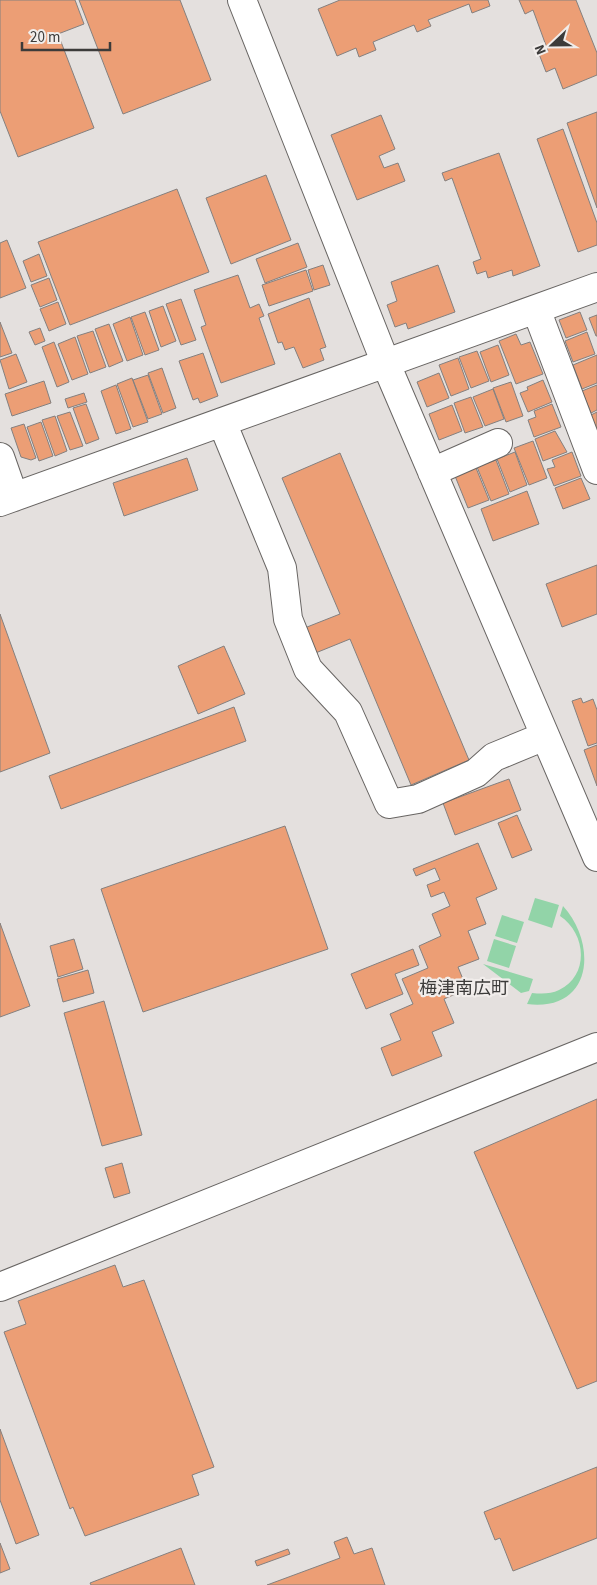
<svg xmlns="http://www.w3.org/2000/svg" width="597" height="1585" font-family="'Source Sans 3','Noto Sans JP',sans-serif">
  <rect width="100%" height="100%" fill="#e4e0de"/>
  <path fill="#92d4a8" d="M 535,898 L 559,905 L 552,928 L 528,920 Z
    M 563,906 C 597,943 594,1012 527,1004 L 532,993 C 542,994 551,994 559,990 C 590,975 586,933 560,916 Z
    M 502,915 L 524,922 L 517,943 L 495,936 Z
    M 494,939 L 516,946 L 509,968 L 487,961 Z
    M 483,964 L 533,979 L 529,991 L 521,993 Z"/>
  <path fill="#ec9e75" stroke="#84807f" d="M 0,0 L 75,0 L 84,24 L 58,34 L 94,128 L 18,157 L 0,111 Z
    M 79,0 L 180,0 L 211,80 L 123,114 Z
    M 340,0 L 488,0 L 490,6 L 472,13 L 469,4 L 428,20 L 431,26 L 417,32 L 414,25 L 373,42 L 376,50 L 359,57 L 356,48 L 337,56 L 318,9 Z
    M 519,0 L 576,0 L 597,53 L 597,75 L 563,89 L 555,68 L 546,72 L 539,54 L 548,51 L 533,10 L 525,14 Z
    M 597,112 L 597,208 L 567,123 Z
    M 381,115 L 395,149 L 379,156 L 384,168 L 398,163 L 405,181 L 357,200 L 331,135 Z
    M 563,129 L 597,223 L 597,245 L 578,252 L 537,139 Z
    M 499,153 L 540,266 L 513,276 L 512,270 L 488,278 L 486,271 L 477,274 L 473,262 L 481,259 L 452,178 L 445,181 L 442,173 Z
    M 266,175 L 291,240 L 231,264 L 206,198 Z
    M 177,189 L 209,272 L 70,325 L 38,242 Z
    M 7,240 L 26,288 L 0,298 L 0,243 Z
    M 298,243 L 307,267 L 265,283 L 256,259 Z
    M 39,254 L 47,276 L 31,282 L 23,261 Z
    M 323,265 L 330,285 L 314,290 L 308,270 Z
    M 438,265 L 455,312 L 408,329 L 406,323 L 395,327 L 387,305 L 397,301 L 391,282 Z
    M 306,270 L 313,291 L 269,306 L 262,285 Z
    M 238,275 L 250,308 L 259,304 L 264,316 L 259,318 L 275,364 L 221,383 L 201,327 L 206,325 L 194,290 Z
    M 49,278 L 57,300 L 40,307 L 31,285 Z
    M 309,298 L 326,347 L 320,349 L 324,360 L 303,368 L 294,347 L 285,350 L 282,342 L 278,343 L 268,314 Z
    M 181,299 L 196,340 L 181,345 L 166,304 Z
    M 58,302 L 66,324 L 49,331 L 40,309 Z
    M 163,306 L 176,341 L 161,347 L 149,311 Z
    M 145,312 L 159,350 L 145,355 L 131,317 Z
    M 580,312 L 587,330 L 566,338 L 559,320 Z
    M 597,315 L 597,336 L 596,336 L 589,318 Z
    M 130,317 L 143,355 L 127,361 L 113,324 Z
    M 0,322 L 12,353 L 0,357 Z
    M 109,324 L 123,361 L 109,367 L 95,329 Z
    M 40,328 L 45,341 L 35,345 L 29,332 Z
    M 93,331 L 106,367 L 90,373 L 77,336 Z
    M 587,332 L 595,354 L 573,362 L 565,341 Z
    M 516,334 L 521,345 L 530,342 L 543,374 L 516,384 L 499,341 Z
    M 75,337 L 88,374 L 72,380 L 58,344 Z
    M 54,342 L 69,382 L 57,387 L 42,347 Z
    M 498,345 L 509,375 L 491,382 L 480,352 Z
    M 477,351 L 489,381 L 471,388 L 459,357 Z
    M 203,353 L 218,396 L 200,403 L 198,398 L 193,400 L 179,361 Z
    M 16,354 L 27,382 L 9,389 L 0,360 Z
    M 597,355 L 597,383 L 582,389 L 573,365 Z
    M 458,358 L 469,389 L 451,396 L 439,365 Z
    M 162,368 L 176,408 L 163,413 L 148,373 Z
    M 439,373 L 449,398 L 427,407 L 417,382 Z
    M 148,375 L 162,414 L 148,419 L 133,380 Z
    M 132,378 L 148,422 L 133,427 L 117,384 Z
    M 543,380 L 552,402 L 528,412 L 520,393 L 528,390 L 527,387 Z
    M 44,381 L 51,403 L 12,416 L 5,394 Z
    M 511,382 L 523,416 L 506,422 L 493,388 Z
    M 116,385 L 131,429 L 116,434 L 101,391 Z
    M 597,385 L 597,410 L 591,413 L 582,391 Z
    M 493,389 L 504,419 L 485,426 L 473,397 Z
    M 84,393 L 87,402 L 68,408 L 65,399 Z
    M 471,397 L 483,427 L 465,433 L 454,403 Z
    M 86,404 L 99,439 L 86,444 L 73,408 Z
    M 552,404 L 561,427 L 534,437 L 528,420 L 536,417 L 534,411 Z
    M 452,405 L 462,431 L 439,440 L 429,414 Z
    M 70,412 L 83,446 L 70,450 L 57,416 Z
    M 597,412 L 597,430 L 591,415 Z
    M 55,416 L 67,451 L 55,456 L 42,420 Z
    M 41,422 L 53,456 L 39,461 L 27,427 Z
    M 24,424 L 36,458 L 31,460 L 21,457 L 11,428 Z
    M 555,431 L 567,452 L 543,461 L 535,439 Z
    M 533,441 L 547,478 L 529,485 L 514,448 Z
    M 515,452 L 527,485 L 510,492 L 497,459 Z
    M 572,452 L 581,476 L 554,486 L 547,469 L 555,467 L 552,460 Z
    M 340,453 L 469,760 L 411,785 L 350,639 L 313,654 L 302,629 L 340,614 L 282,478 Z
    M 187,458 L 198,490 L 124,516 L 113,483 Z
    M 496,460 L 509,494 L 491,501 L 477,467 Z
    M 476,468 L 489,500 L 468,508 L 455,476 Z
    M 581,478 L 590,499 L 563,509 L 555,488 Z
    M 527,491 L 539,524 L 493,541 L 481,509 Z
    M 597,565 L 597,614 L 562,627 L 546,584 Z
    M 0,614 L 50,753 L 0,772 Z
    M 224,646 L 245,694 L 198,714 L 178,666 Z
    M 581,698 L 583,703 L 593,699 L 597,710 L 597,743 L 588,746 L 572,701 Z
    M 234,707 L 246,741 L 61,809 L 49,776 Z
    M 597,745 L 597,786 L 584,750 Z
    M 509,779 L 521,810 L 455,835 L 443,803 Z
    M 517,815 L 532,850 L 512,858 L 498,823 Z
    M 285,826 L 328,949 L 143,1012 L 101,889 Z
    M 478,843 L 497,889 L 476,898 L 486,924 L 468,931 L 479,959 L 458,967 L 467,989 L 444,999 L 454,1023 L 432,1032 L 442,1056 L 392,1076 L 381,1048 L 401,1040 L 390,1014 L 413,1004 L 402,979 L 428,968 L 419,946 L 441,936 L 432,914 L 450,906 L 444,892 L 431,897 L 427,885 L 440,880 L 435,868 L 416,876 L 413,869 Z
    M 0,923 L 30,1006 L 0,1017 Z
    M 74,939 L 83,969 L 58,977 L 50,946 Z
    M 413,949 L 419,965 L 395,974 L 403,994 L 366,1009 L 351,974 Z
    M 88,970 L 94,993 L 63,1002 L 57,979 Z
    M 104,1001 L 142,1135 L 102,1146 L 64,1013 Z
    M 597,1099 L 597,1381 L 577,1389 L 474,1152 Z
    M 122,1163 L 130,1193 L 114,1198 L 105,1168 Z
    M 115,1265 L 123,1287 L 144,1280 L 214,1467 L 192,1475 L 199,1495 L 85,1536 L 73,1507 L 70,1509 L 4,1332 L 26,1324 L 18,1301 Z
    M 0,1429 L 39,1535 L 16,1544 L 0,1500 Z
    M 597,1467 L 597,1538 L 513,1571 L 500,1538 L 495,1540 L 484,1512 Z
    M 347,1537 L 354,1554 L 372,1548 L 385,1585 L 267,1585 L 340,1558 L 334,1542 Z
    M 0,1543 L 10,1569 L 0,1573 Z
    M 181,1548 L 195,1585 L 91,1585 L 90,1583 Z
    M 288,1549 L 290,1554 L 257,1566 L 255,1561 Z"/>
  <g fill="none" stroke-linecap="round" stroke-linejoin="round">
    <g stroke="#686563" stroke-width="30">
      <path id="minor" d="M 242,0 L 386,364 L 597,857
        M 536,309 L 597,470
        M 222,422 L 282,568 L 288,619 L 308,669 L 348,712 L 389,804 L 418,799 L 476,773 L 494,757 L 545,736
        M 0,457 L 14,497
        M 432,472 L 498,443
        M 0,502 L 597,287
        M 0,1287 L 597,1047"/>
    </g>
    <use href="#minor" stroke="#fff" stroke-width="28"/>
  </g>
  <g text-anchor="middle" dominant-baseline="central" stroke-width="4.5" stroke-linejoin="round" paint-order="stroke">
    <g font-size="18" fill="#3c3b3a" stroke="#f1edeb">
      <text x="464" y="988">梅津南広町</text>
    </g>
  </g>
  <g transform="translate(552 45) rotate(248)" stroke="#f1edeb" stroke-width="4" paint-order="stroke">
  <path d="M0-4L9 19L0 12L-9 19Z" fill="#3c3b3a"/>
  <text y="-8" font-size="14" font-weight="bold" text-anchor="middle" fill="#3c3b3a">N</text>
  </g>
  <path d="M22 42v8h88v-8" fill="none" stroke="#3c3b3a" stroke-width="2.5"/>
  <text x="30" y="42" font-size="15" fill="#3c3b3a" stroke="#f1edeb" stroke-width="4" paint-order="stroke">20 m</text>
</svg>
